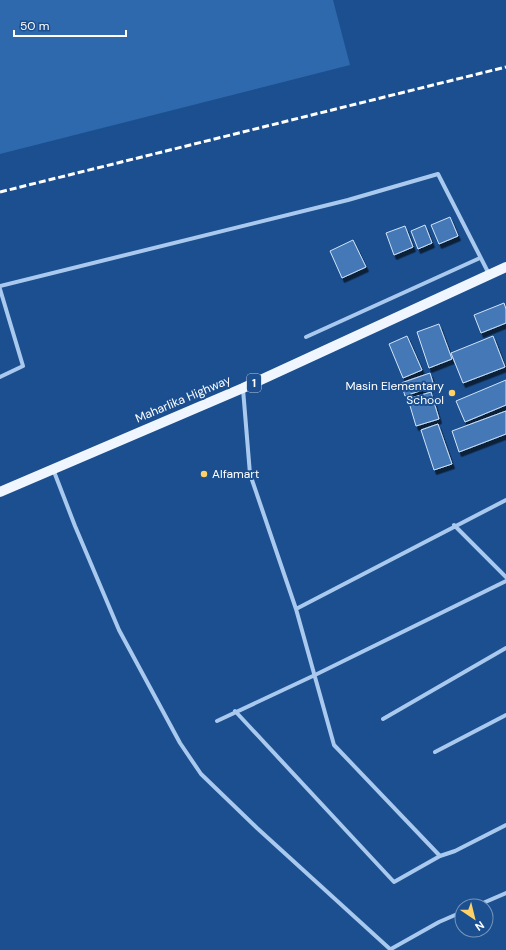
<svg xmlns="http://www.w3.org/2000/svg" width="506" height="950" font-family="'DM Sans',sans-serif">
  <defs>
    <filter id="shadow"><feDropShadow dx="2.5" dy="4.5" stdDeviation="0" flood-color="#0009"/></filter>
  </defs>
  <rect width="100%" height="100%" fill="#1b4f8f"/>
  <path fill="#2e69ad" d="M 0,0 L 333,0 L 350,65 L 0,154 Z"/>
  <path fill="#4478b7" stroke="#cfe3fa" filter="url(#shadow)" d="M 450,217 L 458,236 L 439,244 L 431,225 Z
    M 425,225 L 432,243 L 418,249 L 411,231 Z
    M 405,226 L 413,247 L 394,255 L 386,233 Z
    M 353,240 L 366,267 L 342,278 L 330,251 Z
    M 504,303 L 506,309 L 506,323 L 481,333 L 474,315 Z
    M 439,324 L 452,359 L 429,368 L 417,332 Z
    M 407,336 L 422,370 L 403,378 L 389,344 Z
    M 493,336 L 505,367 L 463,383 L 451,353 Z
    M 430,373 L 434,386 L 405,396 L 401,383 Z
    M 506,380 L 506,405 L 465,422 L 456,401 Z
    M 431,392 L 439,419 L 416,426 L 408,399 Z
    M 506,411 L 506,434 L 459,452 L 452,431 Z
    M 438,424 L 452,464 L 434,470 L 421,430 Z"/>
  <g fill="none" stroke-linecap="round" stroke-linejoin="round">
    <path stroke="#a9c9ee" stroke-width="4" d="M 0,286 L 348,200 L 438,174 L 489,274
      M 0,289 L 23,366 L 0,377
      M 306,337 L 480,258
      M 243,389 L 250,474 L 296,609 L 334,745 L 440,856 L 455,851 L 506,825
      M 53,469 L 75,526 L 119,630 L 180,743 L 201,774 L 257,828 L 391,950
      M 454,525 L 506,577
      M 296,609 L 506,500
      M 235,711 L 394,882 L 440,856
      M 383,719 L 506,648
      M 217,721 L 315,675 L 506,581
      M 435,752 L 506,715
      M 476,906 L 506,893
      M 391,949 L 439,922 L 462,912"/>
    <path stroke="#f0f6ff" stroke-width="10" d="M 0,492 L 243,388 L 506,267"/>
    <path stroke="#fff" stroke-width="3" stroke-dasharray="7 3" stroke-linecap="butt" d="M 0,192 L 506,67"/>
  </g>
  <g fill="#ffd166" stroke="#1b4f8f" stroke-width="1.5">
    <circle cx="452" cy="393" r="4"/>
    <circle cx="204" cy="474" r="4"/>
  </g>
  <g text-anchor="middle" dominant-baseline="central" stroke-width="4" stroke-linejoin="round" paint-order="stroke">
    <rect fill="#1b4f8f" stroke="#bbcadd" stroke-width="1" x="247" y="374" width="14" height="18" rx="3"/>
    <g font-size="11" font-weight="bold" fill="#fff">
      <text x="254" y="383">1</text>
    </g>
    <g font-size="12" fill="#fff" stroke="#1b4f8f" text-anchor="end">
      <text x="444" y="386">Masin Elementary<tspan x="444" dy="14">School</tspan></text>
      <text x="212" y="474" text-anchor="start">Alfamart</text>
    </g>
    <g font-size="12" fill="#fff" stroke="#1b4f8f">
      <text transform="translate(183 399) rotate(-23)">Maharlika Highway</text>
    </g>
  </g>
  <g transform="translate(474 918) rotate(145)"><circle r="19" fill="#1b4f8f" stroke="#7695bc"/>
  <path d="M0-3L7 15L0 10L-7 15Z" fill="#ffd166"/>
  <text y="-6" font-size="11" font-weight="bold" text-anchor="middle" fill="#ffffff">N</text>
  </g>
  <path d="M14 30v6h112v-6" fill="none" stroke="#ffffff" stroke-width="2"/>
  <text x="20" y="30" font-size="12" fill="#ffffff" stroke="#1b4f8f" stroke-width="3" paint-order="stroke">50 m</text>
</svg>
